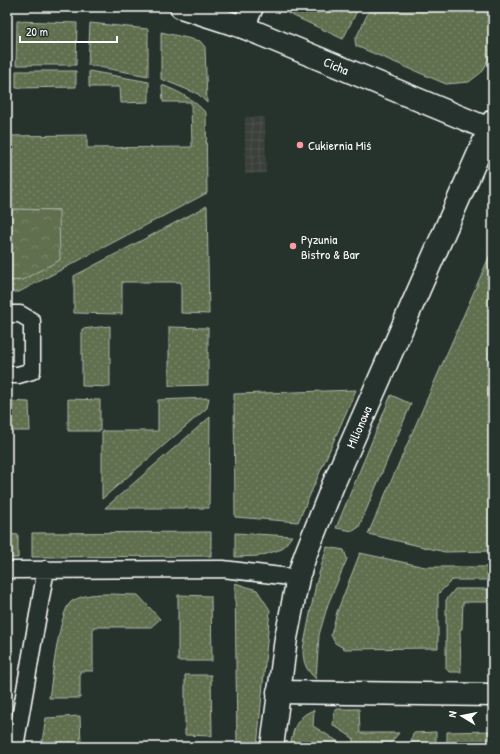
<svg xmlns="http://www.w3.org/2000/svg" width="500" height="754" font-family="'Patrick Hand',sans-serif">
  <defs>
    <pattern id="industrial-grid" width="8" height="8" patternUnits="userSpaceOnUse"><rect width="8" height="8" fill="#3b403a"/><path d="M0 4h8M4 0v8" fill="none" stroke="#4f534e"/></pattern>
    <pattern id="grass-dots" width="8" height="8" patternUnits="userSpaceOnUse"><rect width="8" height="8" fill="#616f50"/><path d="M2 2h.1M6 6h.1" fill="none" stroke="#79856a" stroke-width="1.8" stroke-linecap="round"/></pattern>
    <pattern id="forest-crowns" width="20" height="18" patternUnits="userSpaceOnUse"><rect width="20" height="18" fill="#616f50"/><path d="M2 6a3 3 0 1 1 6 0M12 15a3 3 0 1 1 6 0" fill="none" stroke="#79856a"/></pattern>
  </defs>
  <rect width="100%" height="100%" fill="#26332d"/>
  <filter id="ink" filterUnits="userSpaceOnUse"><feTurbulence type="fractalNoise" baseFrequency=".025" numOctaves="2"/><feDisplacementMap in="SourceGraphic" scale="8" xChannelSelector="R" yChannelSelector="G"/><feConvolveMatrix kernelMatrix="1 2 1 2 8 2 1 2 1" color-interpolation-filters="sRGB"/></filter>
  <g filter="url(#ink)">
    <path fill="url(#industrial-grid)" d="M 245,117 L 265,117 L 266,173 L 245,174 Z"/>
    <path fill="url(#grass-dots)" stroke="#b0b7a8" d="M 281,7 L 359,7 L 343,39 L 283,11 Z
      M 371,7 L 493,7 L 493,49 L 483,71 L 469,82 L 446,84 L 356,46 L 355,40 Z
      M 17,21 L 77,23 L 76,65 L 16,65 Z
      M 90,23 L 148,29 L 148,76 L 88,65 Z
      M 161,32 L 200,41 L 205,47 L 207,103 L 198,94 L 161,79 Z
      M 16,71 L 76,71 L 76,87 L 16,88 Z
      M 89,71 L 149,82 L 149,102 L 121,103 L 120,87 L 89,87 Z
      M 162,85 C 180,92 193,99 206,113 L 207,193 L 19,292 L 7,292 L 7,281 L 22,280 L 59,210 L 7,209 L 7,136 L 87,135 L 87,148 L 192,147 L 191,102 L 163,102 Z
      M 207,206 L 209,314 L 181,313 L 181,282 L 122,282 L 122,314 L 74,313 L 74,276 Z
      M 493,248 L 493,551 L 445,552 L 368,534 Z
      M 110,326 L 110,387 L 82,386 L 82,329 Z
      M 169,327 L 208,328 L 208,385 L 169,386 Z
      M 356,390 L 298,522 L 235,517 L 234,394 Z
      M 391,395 L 411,404 L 359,527 L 353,531 L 336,528 Z
      M 209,398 L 207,408 L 102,499 L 102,431 L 158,431 L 158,400 Z
      M 68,399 L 100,400 L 100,431 L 68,431 Z
      M 7,401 L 29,402 L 30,431 L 7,431 Z
      M 210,417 L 209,508 L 105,508 Z
      M 211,532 L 211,556 L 32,557 L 32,533 Z
      M 235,533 L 292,536 L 282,549 L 260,556 L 235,557 Z
      M 7,534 L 18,535 L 18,558 L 7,558 Z
      M 327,547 L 344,550 L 347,559 L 328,604 L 319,635 L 316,679 C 306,670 303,663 303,649 L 316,584 Z
      M 360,553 L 425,567 L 488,567 L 488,580 L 452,580 L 438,594 L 438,648 L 345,649 L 335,643 L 331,635 L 337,612 Z
      M 235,583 L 257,590 L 270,610 L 257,747 L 237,747 Z
      M 455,589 L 488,589 L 488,602 L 463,602 L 462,629 L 460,629 L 461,672 L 449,672 L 446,668 L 446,600 Z
      M 138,595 L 160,619 L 151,627 L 93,627 L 93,671 L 80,671 L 80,698 L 49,698 C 52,681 59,611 71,602 C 88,590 118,595 138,595 Z
      M 178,595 L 211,596 L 212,661 L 178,661 Z
      M 185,675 L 211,675 L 212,736 L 185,735 Z
      M 335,709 L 359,709 L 360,733 L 399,733 L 387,747 L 353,747 L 353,738 L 333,725 Z
      M 314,710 L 313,726 L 342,744 L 342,747 L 290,747 C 293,730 296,716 314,710 Z
      M 80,716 L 81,744 L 68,744 L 68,747 L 41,747 L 46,718 Z
      M 493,731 L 493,747 L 447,747 L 447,732 Z
      M 436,732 L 436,747 L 406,747 L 411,741 L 413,733 Z"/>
    <path fill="url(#forest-crowns)" stroke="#b0b7a8" d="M 7,209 L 59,210 L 60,260 L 22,280 L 7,281 Z"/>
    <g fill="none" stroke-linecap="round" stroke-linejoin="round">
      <g stroke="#fff" stroke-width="19">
        <path id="lane" d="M 7,314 L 20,314 L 32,321 L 32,371 L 18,375 L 7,375
          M 7,570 L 223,569 L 298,578
          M 15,747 L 46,569"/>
      </g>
      <g stroke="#fff" stroke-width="25">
        <g id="street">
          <path id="s1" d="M 181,7 L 243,27 L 489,129"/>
          <path d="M 243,27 L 252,7"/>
          <path d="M 278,692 L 493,695"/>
          <path id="s2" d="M 272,747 L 286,638 L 298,578 L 305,556 L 333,485 L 493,121"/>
        </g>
      </g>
      <use href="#lane" stroke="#26332d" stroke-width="16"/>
      <use href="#street" stroke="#26332d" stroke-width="22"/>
    </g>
  </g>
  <g fill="#ff9aa2" stroke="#26332d" stroke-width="1.5">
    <circle cx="300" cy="145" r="4"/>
    <circle cx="293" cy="246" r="4"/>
  </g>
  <g text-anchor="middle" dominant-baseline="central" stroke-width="3.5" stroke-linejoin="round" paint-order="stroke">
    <g font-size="13" fill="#fff" stroke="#26332d">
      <text stroke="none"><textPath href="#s1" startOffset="166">Cicha</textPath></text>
      <text stroke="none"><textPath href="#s2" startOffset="334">Milionowa</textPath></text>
    </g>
    <g font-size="13" fill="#fff" stroke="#26332d" text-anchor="start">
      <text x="308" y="145">Cukiernia Miś</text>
      <text x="301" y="239">Pyzunia<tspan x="301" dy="15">Bistro &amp; Bar</tspan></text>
    </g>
  </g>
  <rect width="500" height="754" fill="none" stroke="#26332d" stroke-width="24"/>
  <rect x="12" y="12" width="476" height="730" fill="none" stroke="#fff" stroke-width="1.5" filter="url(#ink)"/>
  <g transform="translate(462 716) rotate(280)" stroke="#26332d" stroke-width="3" paint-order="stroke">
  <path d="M0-3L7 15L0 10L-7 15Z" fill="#ffffff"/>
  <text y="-6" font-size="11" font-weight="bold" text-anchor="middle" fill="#ffffff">N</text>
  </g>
  <path d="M20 36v6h97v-6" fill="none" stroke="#ffffff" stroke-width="2"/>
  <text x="26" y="36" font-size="12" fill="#ffffff" stroke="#26332d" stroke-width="3" paint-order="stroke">20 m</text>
</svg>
